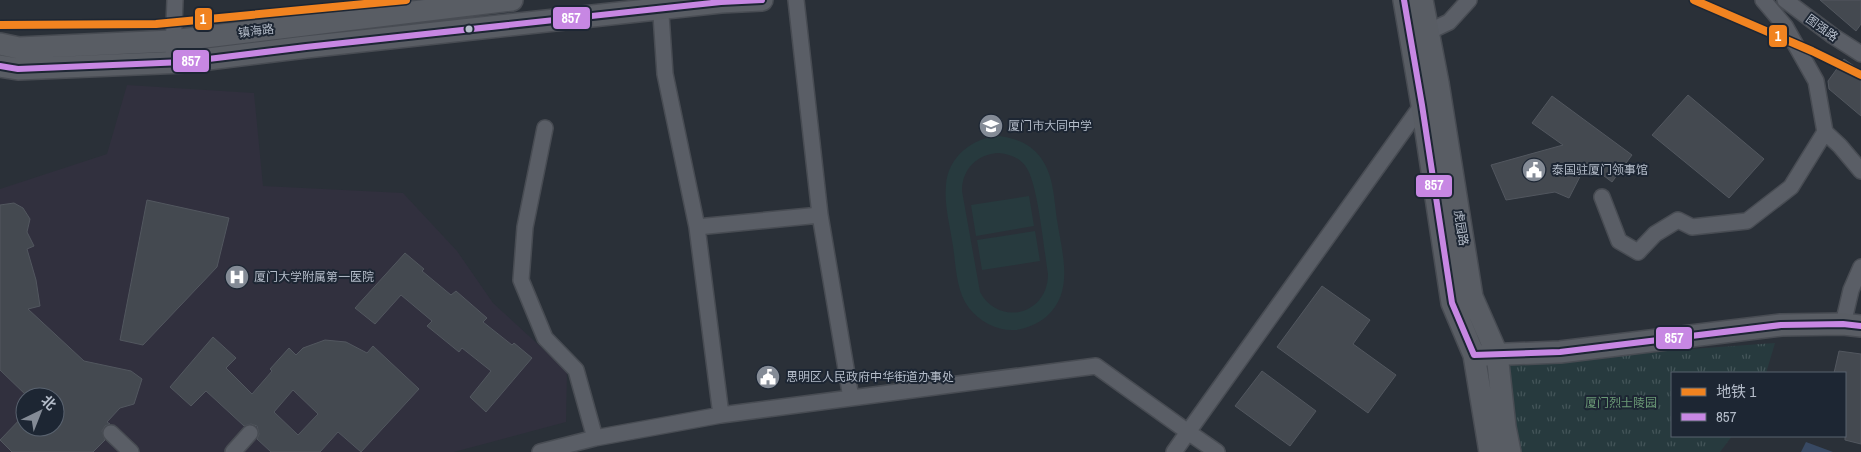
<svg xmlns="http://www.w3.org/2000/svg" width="1861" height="452" font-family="'Archivo Narrow','Noto Sans SC',sans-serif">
  <defs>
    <pattern id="park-tufts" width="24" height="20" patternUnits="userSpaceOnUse" patternTransform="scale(1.25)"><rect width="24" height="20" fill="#273a3e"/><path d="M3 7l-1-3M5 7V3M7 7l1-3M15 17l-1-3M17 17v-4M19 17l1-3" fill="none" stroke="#445559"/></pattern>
  </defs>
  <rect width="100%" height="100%" fill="#2a3038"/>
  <path fill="#31303e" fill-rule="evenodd" d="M 127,85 L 254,93 L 263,186 L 403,193 L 457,251 L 493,303 L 567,371 L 566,422 L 454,452 L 0,452 L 0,189 L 107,154 ZM 25,397 L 55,397 L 55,427 L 25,427 Z"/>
  <path fill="url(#park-tufts)" d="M 1775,343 L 1766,373 L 1672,373 L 1672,436 L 1732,436 L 1720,452 L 1520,452 L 1496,363 Z"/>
  <path fill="#273a3e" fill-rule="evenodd" d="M 999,136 C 1016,138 1031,144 1041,158 C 1054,176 1054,200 1057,220 C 1062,253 1075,292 1046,317 C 1037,324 1026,329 1015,330 C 997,331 980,322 969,308 C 956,291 956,266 953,246 C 950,226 944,205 946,185 C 948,157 972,138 999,136 ZM 999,153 C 1010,154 1020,158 1026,167 C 1038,183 1044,251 1048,274 C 1048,315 999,327 980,292 L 962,191 C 962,169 977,154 999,153 Z
    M 1029,196 L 1034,226 L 976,236 L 971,205 Z
    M 1035,231 L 1040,261 L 982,270 L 977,240 Z"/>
  <path fill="#384963" d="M 1806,442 L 1833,452 L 1801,452 Z"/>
  <path fill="#444950" stroke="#52575f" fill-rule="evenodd" d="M 1820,0 L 1861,0 L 1861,24 L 1856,31 Z
    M 1844,59 L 1861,71 L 1861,116 L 1829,89 L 1828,81 Z
    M 1688,95 L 1764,159 L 1729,198 L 1652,135 Z
    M 1552,96 L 1632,155 L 1612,182 L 1587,163 L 1569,198 L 1555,192 L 1506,200 L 1491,165 L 1563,145 L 1532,123 Z
    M 147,200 L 229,218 L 217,267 L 143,345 L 120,340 Z
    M 14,203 L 23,208 L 30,219 L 27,232 L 34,246 L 27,249 L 36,280 L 40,306 L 28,309 L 84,361 L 131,371 L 142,379 L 134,404 L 120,408 L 107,422 L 110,424 L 105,426 L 102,431 L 105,440 L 93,452 L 12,452 L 0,440 L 25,414 L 25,427 L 55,427 L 55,397 L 28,397 L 0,370 L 0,205 Z
    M 405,253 L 424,269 L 422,271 L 451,295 L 456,291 L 487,318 L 483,322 L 512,345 L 514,343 L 532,358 L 486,412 L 470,397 L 491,371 L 462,348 L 459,352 L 427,326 L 432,321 L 401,295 L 375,324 L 355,308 Z
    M 1322,286 L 1370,320 L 1353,344 L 1396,375 L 1368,413 L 1277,347 Z
    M 213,337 L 236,358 L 226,368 L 252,394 L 272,371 L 270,369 L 289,348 L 296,355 L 303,348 L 325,340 L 346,342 L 367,353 L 373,346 L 419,389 L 361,452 L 338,432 L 320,452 L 271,452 L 257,439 L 259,434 L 257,426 L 251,424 L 244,426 L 206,391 L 191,406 L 170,387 ZM 293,390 L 318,414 L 298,435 L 274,412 Z
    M 1839,351 L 1861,354 L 1861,444 L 1845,440 L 1845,373 L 1834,373 Z
    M 1262,371 L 1316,411 L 1290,446 L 1235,406 Z"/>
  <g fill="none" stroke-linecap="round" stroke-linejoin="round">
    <g stroke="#484c53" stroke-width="18">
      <path id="street" d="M 660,0 L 665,74 L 697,227 L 820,215 L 796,0
        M 1763,0 L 1785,26 L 1816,81 L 1825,132 L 1840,146 L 1861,171
        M 1785,0 L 1833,36 L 1861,54
        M 1428,32 L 1449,22 L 1469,0
        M 173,51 L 175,0
        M 1602,197 L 1619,241 L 1638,252 L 1655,234 L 1678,220 L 1692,227 L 1747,221 L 1791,187 L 1825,132
        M 820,215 L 851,398
        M 1843,324 L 1851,290 L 1861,267
        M 721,415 L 1096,366 L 1188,432 L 1174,452
        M 111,433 L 131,452
        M 595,438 L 721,415 L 697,227
        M 233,452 L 250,433
        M 540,452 L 595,438 L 576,370 L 545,338 L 521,280 L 525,227 L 545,128
        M 1217,452 L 1188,432 L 1424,102"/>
    </g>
    <g stroke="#484c53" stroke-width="24">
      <path id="secondary" d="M 1404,0 L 1422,105 L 1452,303 L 1474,355 L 1490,452
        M 1422,0 L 1438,83 L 1472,297 L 1497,354 L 1505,427 L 1510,452
        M 0,44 L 19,48 L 172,41 L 512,0
        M 0,66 L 18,69 L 184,62 L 306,47 L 721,2 L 762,0
        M 1484,355 L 1560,352 L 1781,325 L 1843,324 L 1861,326"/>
    </g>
    <use href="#street" stroke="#5a5e66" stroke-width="15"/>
    <use href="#secondary" stroke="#595d64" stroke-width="21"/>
    <g stroke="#1d2633" stroke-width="10">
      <path id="bus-1" d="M 1404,0 L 1422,105 L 1452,303 L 1474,355 L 1560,352 L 1781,325 L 1843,324 L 1861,326
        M 0,66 L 18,69 L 184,62 L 306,47 L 721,2 L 762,0"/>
    </g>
    <use href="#bus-1" stroke="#c787e3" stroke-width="6"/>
    <g stroke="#1d2633" stroke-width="11">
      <path id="metro-1" d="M 1694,0 L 1812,51 L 1861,75
        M 0,25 L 156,24 L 406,0"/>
    </g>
    <use href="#metro-1" stroke="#f18320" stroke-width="8"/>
  </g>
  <defs>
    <g id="school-disc" transform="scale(1.25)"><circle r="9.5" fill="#848b96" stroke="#1d2633"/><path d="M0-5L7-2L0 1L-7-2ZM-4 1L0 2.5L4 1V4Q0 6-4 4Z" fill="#fff"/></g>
    <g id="civic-disc" transform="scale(1.25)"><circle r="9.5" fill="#848b96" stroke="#1d2633"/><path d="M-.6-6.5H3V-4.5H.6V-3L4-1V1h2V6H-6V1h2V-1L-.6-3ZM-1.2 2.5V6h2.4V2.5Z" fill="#fff"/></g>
    <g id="hospital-disc" transform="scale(1.25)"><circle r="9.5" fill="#848b96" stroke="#1d2633"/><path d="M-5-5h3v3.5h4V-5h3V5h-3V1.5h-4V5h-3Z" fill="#fff"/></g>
  </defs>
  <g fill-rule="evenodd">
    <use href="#school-disc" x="991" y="126"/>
    <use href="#civic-disc" x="1534" y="170"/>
    <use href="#hospital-disc" x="237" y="277"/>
    <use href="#civic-disc" x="768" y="377"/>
  </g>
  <circle fill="#b4bcc9" stroke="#1d2633" stroke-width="2" cx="469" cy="29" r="4.5"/>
  <g text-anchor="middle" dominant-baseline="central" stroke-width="4" stroke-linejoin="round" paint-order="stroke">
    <g font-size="12" fill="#b4bcc9" stroke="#1d2633">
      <text transform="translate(1822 28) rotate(36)">图强路</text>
      <text transform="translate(256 31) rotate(-7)">镇海路</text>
      <text transform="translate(1461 228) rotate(81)">虎园路</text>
    </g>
    <g font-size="12" fill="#b4bcc9" stroke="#1d2633" text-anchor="start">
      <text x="1008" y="126">厦门市大同中学</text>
      <text x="1552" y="170">泰国驻厦门领事馆</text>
      <text x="254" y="277">厦门大学附属第一医院</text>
      <text x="786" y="377">思明区人民政府中华街道办事处</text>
    </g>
    <g font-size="12" fill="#6b9a76" stroke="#1d2633">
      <text x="1621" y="403">厦门烈士陵园</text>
    </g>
  </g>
  <g stroke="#1d2633" stroke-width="2">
    <rect x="552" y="6" width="39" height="24" rx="5" fill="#c787e3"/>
    <rect x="194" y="7" width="19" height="24" rx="5" fill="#f18320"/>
    <rect x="1768" y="24" width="20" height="24" rx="5" fill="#f18320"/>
    <rect x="172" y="49" width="38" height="24" rx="5" fill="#c787e3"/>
    <rect x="1415" y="174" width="38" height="24" rx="5" fill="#c787e3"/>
    <rect x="1655" y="326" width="38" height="24" rx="5" fill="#c787e3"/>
  </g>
  <g font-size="14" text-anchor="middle" font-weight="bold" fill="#fff">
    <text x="571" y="23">857</text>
    <text x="203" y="24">1</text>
    <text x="1778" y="41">1</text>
    <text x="191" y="66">857</text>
    <text x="1434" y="190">857</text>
    <text x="1674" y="343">857</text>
  </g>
  <rect x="1671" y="372" width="175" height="65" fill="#1d2633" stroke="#59626f"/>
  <rect x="1681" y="388" width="25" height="8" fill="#f18320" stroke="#59626f"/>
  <text x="1716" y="397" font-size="15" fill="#b4bcc9">地铁 1</text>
  <rect x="1681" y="413" width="25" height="8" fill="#c787e3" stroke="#59626f"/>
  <text x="1716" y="422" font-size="15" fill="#b4bcc9">857</text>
  <g transform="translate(40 412) rotate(43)"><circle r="24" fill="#1d2633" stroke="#59626f"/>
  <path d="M0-4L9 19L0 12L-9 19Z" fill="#848b96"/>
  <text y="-8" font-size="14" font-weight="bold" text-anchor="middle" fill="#b4bcc9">北</text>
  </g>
</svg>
